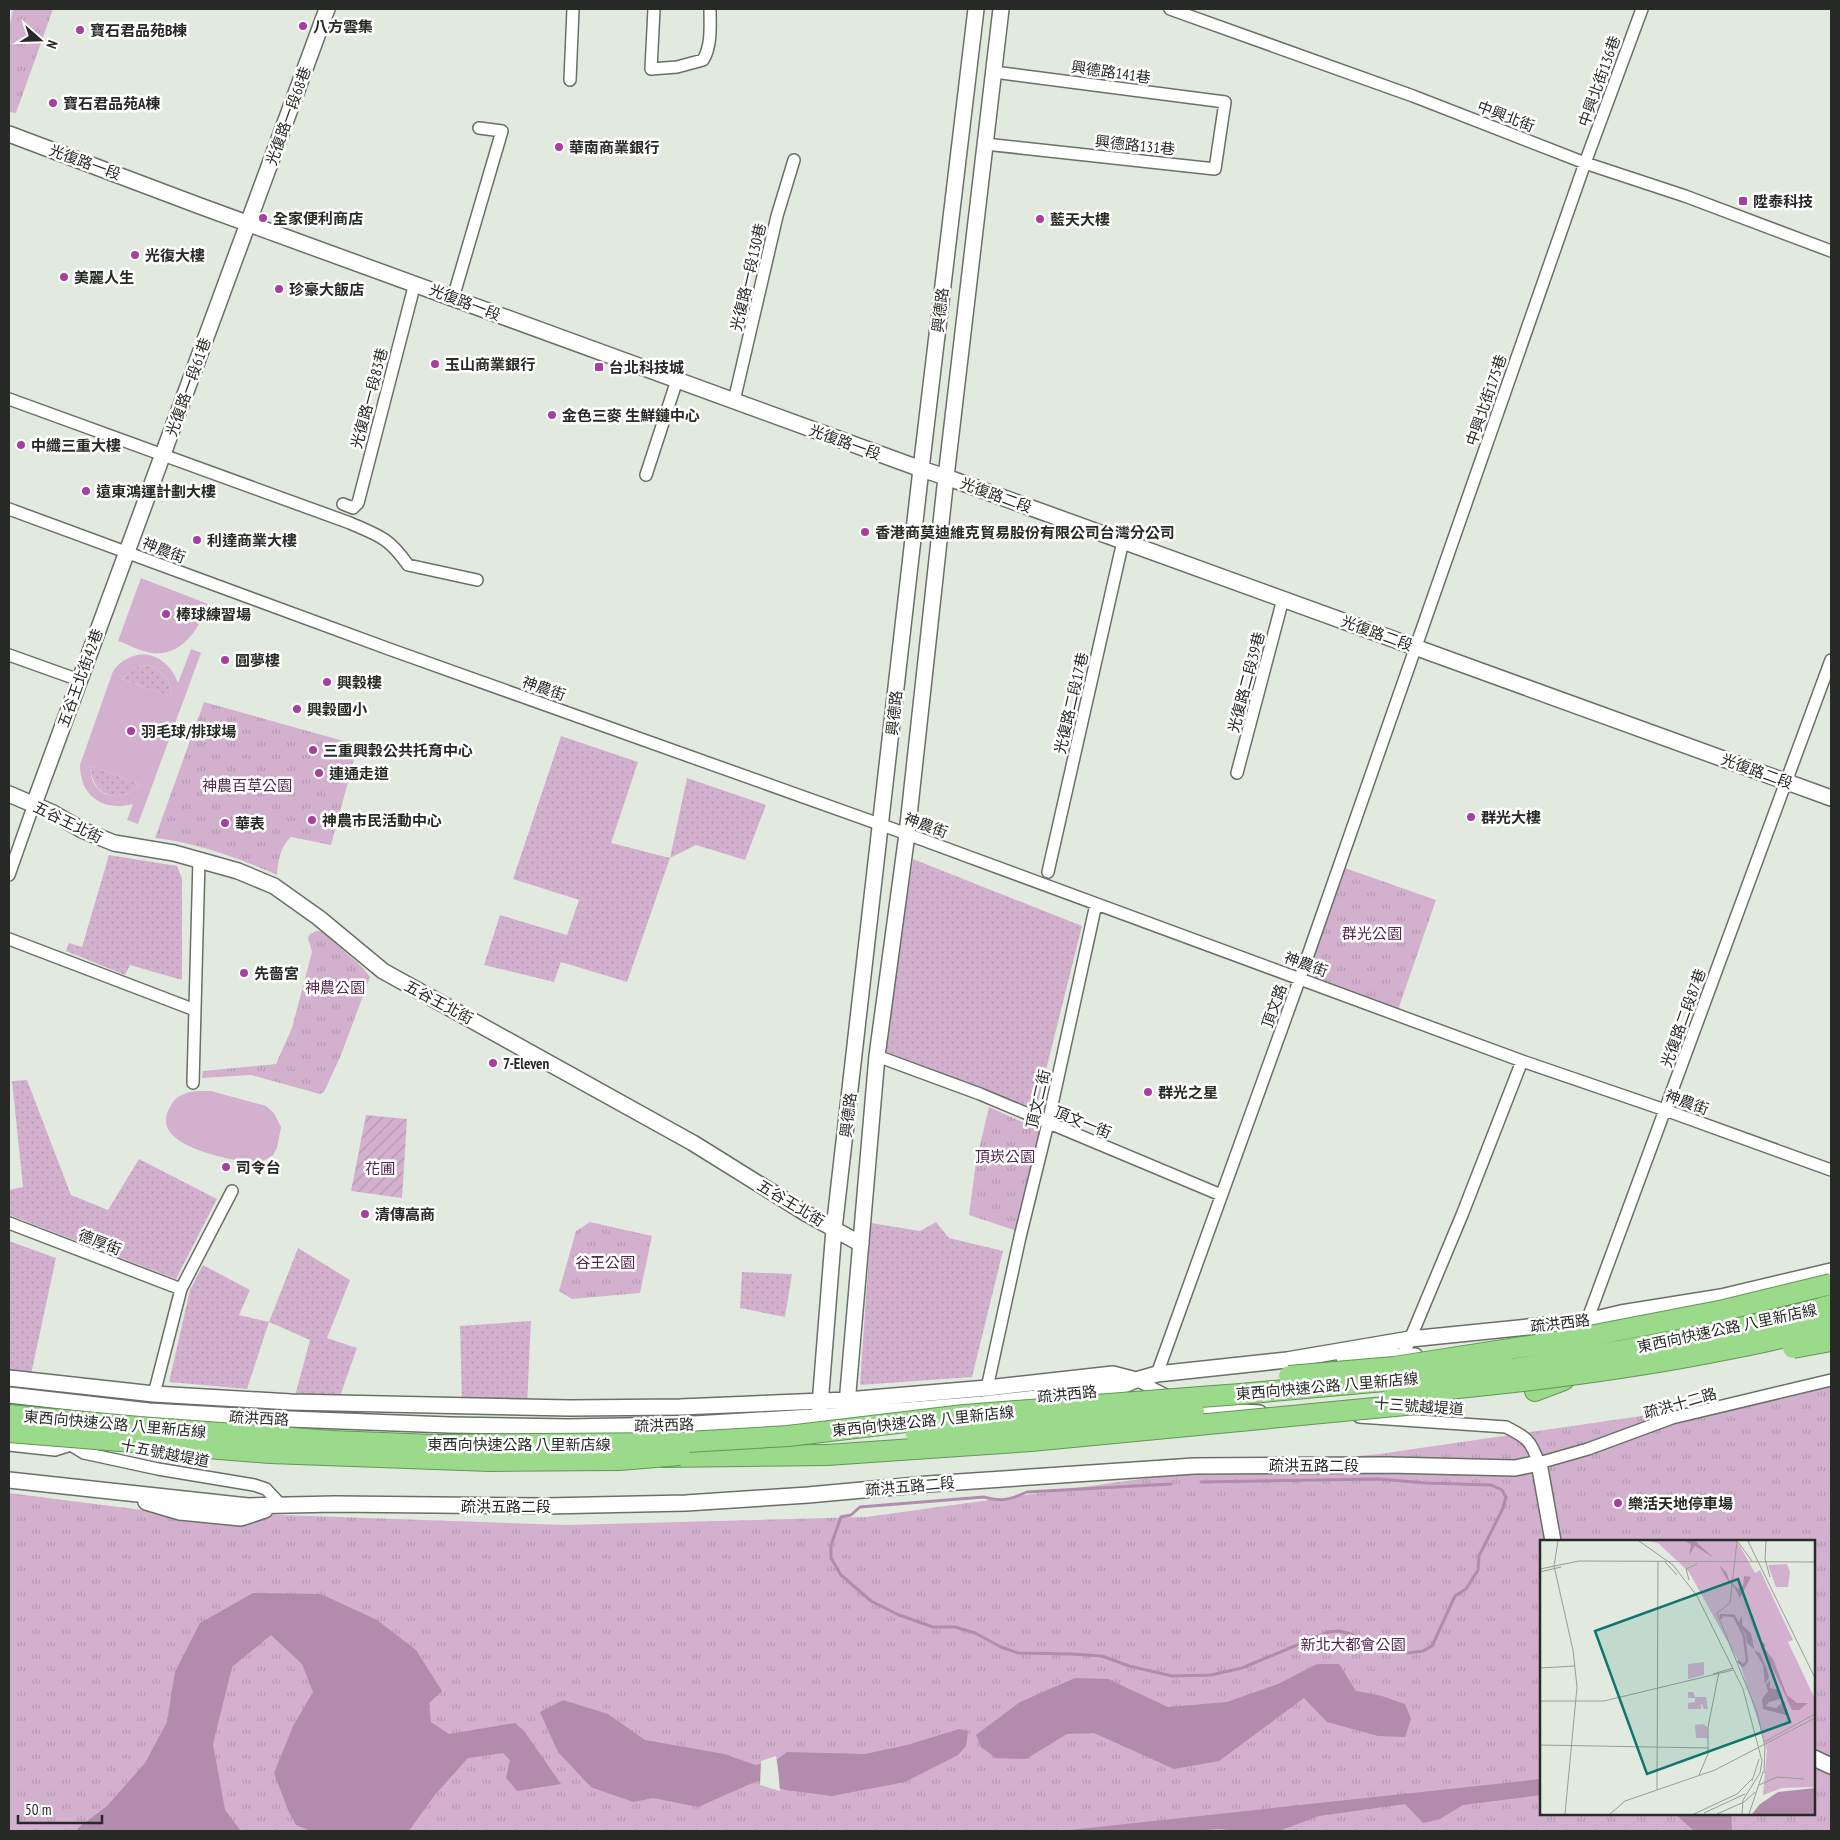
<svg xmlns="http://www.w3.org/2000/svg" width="1840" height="1840" font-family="'PT Sans Narrow','Noto Sans TC',sans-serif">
  <defs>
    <pattern id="grass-dots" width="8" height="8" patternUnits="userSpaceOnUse" patternTransform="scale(1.25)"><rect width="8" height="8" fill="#d3b1ce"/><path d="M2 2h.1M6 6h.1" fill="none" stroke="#b598b1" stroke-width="1.8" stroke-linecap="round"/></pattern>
    <pattern id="park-tufts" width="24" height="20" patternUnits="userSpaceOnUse" patternTransform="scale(1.25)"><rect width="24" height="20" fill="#d3b1ce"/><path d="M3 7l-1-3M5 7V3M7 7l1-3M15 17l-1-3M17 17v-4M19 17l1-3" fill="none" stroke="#b598b1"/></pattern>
    <pattern id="garden-furrows" width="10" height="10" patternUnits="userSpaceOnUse" patternTransform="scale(1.25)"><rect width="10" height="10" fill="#d3b1ce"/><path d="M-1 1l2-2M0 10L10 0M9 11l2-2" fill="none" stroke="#b598b1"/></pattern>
  </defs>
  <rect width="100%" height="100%" fill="#e2eae0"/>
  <path fill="url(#grass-dots)" d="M 147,665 C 162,669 173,681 171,697 L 122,679 L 134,668 Z
    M 561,736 L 638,762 L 611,843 L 670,858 L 687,778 L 766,805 L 745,860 L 696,845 L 670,858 L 627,982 L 561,962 L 554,982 L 484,965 L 500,915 L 567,935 L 579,900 L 513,879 Z
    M 91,766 L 140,784 C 121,806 90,796 91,766 Z
    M 109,855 L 177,866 L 182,878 L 182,980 L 130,965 L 125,975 L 66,951 L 69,943 L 82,947 Z
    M 913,859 L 1082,926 L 1036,1110 L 884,1051 Z
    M 27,1080 L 71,1195 L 108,1210 L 139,1159 L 217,1199 L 176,1279 L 9,1215 L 9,1190 L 23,1187 L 12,1081 Z
    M 936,1222 L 949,1238 L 1003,1251 L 972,1377 L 860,1385 L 871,1223 L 920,1231 Z
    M 9,1241 L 56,1258 L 30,1379 L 9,1376 Z
    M 298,1248 L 350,1280 L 327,1338 L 357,1348 L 338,1402 L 295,1396 L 310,1340 L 269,1322 L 247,1389 L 169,1382 L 190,1290 L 203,1265 L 250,1290 L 239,1315 L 269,1322 Z
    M 742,1272 L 792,1274 L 785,1317 L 740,1308 Z
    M 531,1321 L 527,1405 L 462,1404 L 460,1326 Z"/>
  <path fill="url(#park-tufts)" fill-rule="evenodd" d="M 13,9 L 53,9 L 16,113 L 9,112 L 9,29 Z
    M 204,702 L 358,745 L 331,845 L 291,837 C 280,847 278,861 277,875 C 239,858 197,843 155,838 Z
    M 1342,867 L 1436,900 L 1398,1010 L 1306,975 Z
    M 316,931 L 322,931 L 362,967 L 370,977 L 341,1055 L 324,1092 L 320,1094 L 251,1075 L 202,1078 L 203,1071 L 276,1064 L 292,1028 L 312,952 L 308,938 L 310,934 Z
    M 989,1107 L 1040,1130 L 1017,1231 L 969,1215 L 976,1162 Z
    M 590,1222 L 652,1236 L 640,1293 L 572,1299 L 559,1291 L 576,1231 Z
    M 1831,1380 L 1831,1831 L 9,1831 L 9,1493 L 142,1510 L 566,1525 L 866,1517 L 1177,1474 L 1379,1454 L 1731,1403 ZM 1541,1541 L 1814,1541 L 1814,1814 L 1541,1814 Z"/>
  <path fill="url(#garden-furrows)" d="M 366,1115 L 407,1119 L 402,1198 L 351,1191 Z"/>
  <path fill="#d3b1ce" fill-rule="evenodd" d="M 141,578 L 208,604 C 199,629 182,657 151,653 C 140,651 129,645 118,641 Z
    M 191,649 L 201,653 L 138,824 L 127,820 L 133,804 C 103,812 80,796 80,765 L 113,671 C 134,644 167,652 178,683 ZM 147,665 C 162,669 173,681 171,697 L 122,679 L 134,668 ZM 91,766 L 140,784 C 120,807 88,795 91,766 Z
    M 196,1091 L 211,1091 L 266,1106 L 274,1113 L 281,1127 L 277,1148 L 273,1155 L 257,1165 C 233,1159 149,1148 169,1109 C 175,1096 183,1093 196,1091 Z"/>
  <path fill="#b18cac" d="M 253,1593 L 321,1594 L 377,1620 L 416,1650 L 442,1691 L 429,1703 L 431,1722 L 449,1734 L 515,1723 L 524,1731 L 561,1784 L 517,1791 L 506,1778 L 510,1760 L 503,1753 L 468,1758 L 434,1796 L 409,1831 L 311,1831 L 296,1825 L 288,1810 L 274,1773 L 293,1726 L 313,1692 L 302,1664 L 271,1635 L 232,1667 L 213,1744 L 225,1810 L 241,1831 L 77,1831 L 78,1828 L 107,1806 L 145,1763 L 167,1722 L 175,1672 L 200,1623 Z
    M 1317,1664 L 1339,1664 L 1356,1691 L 1382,1696 L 1405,1704 L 1411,1719 L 1405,1737 L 1378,1736 L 1327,1722 L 1304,1698 L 1219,1761 L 1174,1769 L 1094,1733 L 1067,1734 L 1026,1759 L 996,1758 L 981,1747 L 976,1735 L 1020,1702 L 1075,1678 L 1108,1679 L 1168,1707 L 1227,1702 L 1278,1684 Z
    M 563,1700 L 608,1714 L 645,1740 L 724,1754 L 756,1765 L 778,1759 L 787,1752 L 865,1754 L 907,1745 L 959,1729 L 968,1731 L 966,1746 L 958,1755 L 905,1782 L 832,1796 L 785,1790 L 757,1781 L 698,1807 L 653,1798 L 634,1802 L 619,1797 L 591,1787 L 558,1752 L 540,1712 Z
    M 1541,1779 L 1541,1795 L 1463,1805 L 1440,1819 L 1423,1823 L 1405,1804 L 1319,1816 L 1279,1831 L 1238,1831 L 1219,1829 L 1191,1831 L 1061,1831 Z
    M 1675,1814 L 1731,1814 L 1732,1831 L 1694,1831 Z"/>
  <path fill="#e2eae0" d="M 776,1756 L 778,1769 L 780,1791 L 760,1785 L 761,1761 Z"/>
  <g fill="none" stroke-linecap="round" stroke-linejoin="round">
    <path stroke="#b18cac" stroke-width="3" d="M 1171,1484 L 1027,1492 C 1009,1500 1002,1502 984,1497 L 860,1507 L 851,1515 L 841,1517 L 831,1545 L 831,1558 L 841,1575 L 871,1601 L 899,1615 L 933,1627 L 955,1627 L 975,1633 L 1001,1647 L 1018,1653 L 1071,1654 L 1102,1656 L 1129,1666 L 1172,1676 L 1211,1675 L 1242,1668 L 1328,1632 L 1339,1631 L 1351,1634 L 1363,1640 L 1408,1653 L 1423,1651 L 1432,1646 L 1455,1596 L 1466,1589 L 1478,1570 L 1479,1556 L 1503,1508 L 1506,1497 L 1502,1490 L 1491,1485 L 1426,1483 L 1378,1479 L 1201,1482"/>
    <g stroke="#697067" stroke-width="14">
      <path id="minor" d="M 654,9 L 651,69 L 677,67 L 703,60 C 712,46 710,24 710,9
        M 1170,9 L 1413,96 L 1585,163 L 1685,196 L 1831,251
        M 570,80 L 573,9
        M 985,144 L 1215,169 L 1225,102 L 994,72
        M 453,298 L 502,131 L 479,128
        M 9,399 L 350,523 C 380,536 389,538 408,565 L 477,580
        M 734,401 L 777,216 L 794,160
        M 646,475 L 677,380
        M 343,504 L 353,508 L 358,503 L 415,283
        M 9,509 L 389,649 L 907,834 L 1522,1061 L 1665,1110 L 1831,1170
        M 9,655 L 79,680
        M 1237,773 L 1283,599
        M 1048,872 L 1123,541
        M 9,875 L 34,804
        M 9,939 L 195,1010
        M 877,1056 L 980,1094 L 1221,1195
        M 193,1083 L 199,860
        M 9,1223 L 181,1289
        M 1587,1321 L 1831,660
        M 1403,1356 L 1462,1215 L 1522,1061
        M 1157,1374 L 1300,978 L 1585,163 L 1642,9
        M 1136,1380 L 1170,1397
        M 987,1388 L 1020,1237 L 1048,1123 L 1096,904
        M 154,1394 L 181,1289 L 232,1191
        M 1189,1407 L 1260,1411
        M 1359,1417 L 1506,1427 C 1528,1438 1530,1440 1539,1463 L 1588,1449 L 1672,1418 L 1831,1380
        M 66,1442 L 84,1453 L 158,1469 L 254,1485 L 266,1489 L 281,1505
        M 9,1445 L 55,1450 L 77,1443"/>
    </g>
    <g stroke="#697067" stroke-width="18">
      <path id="tertiary" d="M 9,134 L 200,206 L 921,469 L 946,477 L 1831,798
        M 9,794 L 53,813 L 82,830 L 114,843 L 174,853 L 238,871 L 274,886 L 319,918 L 383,971 L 693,1143 L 807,1214 L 861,1244
        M 34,804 L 327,9
        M 1344,1358 L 1415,1356
        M 9,1378 L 154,1394 L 291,1402 L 570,1408 L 680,1407 L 847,1400 L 987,1388 L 1113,1374 L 1136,1380
        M 9,1395 L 149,1411 L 289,1419 L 449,1425 L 568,1427 L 677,1425 L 846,1415 L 983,1404 L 1114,1389 L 1136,1380 L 1157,1374 L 1287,1360 L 1410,1339 L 1587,1321 L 1621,1313 L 1721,1297 L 1831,1271
        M 846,1415 L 877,1056 L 907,834 L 946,477 L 1001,9
        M 819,1417 L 834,1229 L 921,469 L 976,9
        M 9,1480 L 248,1506 L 335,1504 L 546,1506 L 686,1503 L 808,1495 L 928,1484 L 1194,1466 L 1388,1465 L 1515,1468 L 1539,1463 L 1553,1541
        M 146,1502 L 180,1512 L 241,1518 L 265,1510
        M 1814,1758 L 1831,1766"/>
    </g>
    <g stroke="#619754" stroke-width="22">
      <path id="trunk" d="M 1535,1391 L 1564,1380
        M 663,1457 L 827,1455"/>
    </g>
    <use href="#minor" stroke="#fff" stroke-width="11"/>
    <use href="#tertiary" stroke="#fff" stroke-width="15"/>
    <use href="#trunk" stroke="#9ada8a" stroke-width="20"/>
    <g stroke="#619754" stroke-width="22" stroke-linecap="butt">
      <path id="trunk-bridge" d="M 1793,1348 L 1831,1341
        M 1289,1376 L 1394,1367 L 1574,1339 L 1724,1310 L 1831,1284
        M 1394,1394 C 1500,1385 1605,1373 1709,1353 C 1750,1345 1791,1337 1831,1325
        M 9,1415 L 139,1427 L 333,1441 L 433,1445 L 670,1443 L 788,1436 L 964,1415 L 1240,1394 L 1498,1371 C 1551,1364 1603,1354 1656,1344 C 1715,1333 1774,1322 1831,1305
        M 9,1432 L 270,1453 L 490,1461 L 619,1460 L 680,1455
        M 916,1434 L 1079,1422 L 1194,1411
        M 827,1455 L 1031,1441 L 1416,1404"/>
    </g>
    <use href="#trunk-bridge" stroke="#9ada8a" stroke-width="20"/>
  </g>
  <g fill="#a83ea0" stroke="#fff" stroke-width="2">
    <circle cx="303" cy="26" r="5"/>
    <circle cx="80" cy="30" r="5"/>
    <circle cx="53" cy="103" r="5"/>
    <circle cx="559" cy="147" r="5"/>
    <rect x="1738" y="196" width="10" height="10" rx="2.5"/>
    <circle cx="263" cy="218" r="5"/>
    <circle cx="1040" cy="219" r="5"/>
    <circle cx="135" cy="255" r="5"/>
    <circle cx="64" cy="277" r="5"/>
    <circle cx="279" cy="289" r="5"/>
    <circle cx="435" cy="364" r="5"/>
    <rect x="594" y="362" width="10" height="10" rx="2.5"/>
    <circle cx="552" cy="415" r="5"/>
    <circle cx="21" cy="445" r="5"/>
    <circle cx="86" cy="491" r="5"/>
    <circle cx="865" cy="532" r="5"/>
    <circle cx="197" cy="540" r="5"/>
    <circle cx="166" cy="614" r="5"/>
    <circle cx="225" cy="660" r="5"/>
    <circle cx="327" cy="682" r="5"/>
    <circle cx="297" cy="709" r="5"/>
    <circle cx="131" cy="731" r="5"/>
    <circle cx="313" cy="750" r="5"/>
    <circle cx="319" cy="773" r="5"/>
    <circle cx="1471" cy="817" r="5"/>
    <circle cx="312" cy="820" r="5"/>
    <circle cx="225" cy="823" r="5"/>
    <circle cx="244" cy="973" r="5"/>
    <circle cx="493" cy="1063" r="5"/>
    <circle cx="1148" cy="1092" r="5"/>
    <circle cx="226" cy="1167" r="5"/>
    <circle cx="365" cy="1214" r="5"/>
    <circle cx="1618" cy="1503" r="5"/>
  </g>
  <g text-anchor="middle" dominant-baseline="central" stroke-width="5" stroke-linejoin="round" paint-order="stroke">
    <g font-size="15" font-weight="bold" fill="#272a26" stroke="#fff" text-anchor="start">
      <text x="313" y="26">八方雲集</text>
      <text x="90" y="30">寶石君品苑B棟</text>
      <text x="63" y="103">寶石君品苑A棟</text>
      <text x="569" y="147">華南商業銀行</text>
      <text x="1753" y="201">陞泰科技</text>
      <text x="273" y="218">全家便利商店</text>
      <text x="1050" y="219">藍天大樓</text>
      <text x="145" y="255">光復大樓</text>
      <text x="74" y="277">美麗人生</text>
      <text x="289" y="289">珍豪大飯店</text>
      <text x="445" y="364">玉山商業銀行</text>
      <text x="609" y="367">台北科技城</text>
      <text x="562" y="415">金色三麥 生鮮鏈中心</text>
      <text x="31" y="445">中纖三重大樓</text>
      <text x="96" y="491">遠東鴻運計劃大樓</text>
      <text x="875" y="532">香港商莫迪維克貿易股份有限公司台灣分公司</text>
      <text x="207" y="540">利達商業大樓</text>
      <text x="176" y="614">棒球練習場</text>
      <text x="235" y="660">圓夢樓</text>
      <text x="337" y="682">興穀樓</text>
      <text x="307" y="709">興穀國小</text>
      <text x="141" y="731">羽毛球/排球場</text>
      <text x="323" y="750">三重興穀公共托育中心</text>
      <text x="329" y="773">連通走道</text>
      <text x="1481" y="817">群光大樓</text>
      <text x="322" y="820">神農市民活動中心</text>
      <text x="235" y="823">華表</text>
      <text x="254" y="973">先嗇宮</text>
      <text x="503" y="1063">7-Eleven</text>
      <text x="1158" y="1092">群光之星</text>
      <text x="236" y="1167">司令台</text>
      <text x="375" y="1214">清傳高商</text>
      <text x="1628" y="1503">樂活天地停車場</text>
    </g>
    <g font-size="15" fill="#272a26" stroke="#fff">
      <text transform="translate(1111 72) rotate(8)">興德路141巷</text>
      <text transform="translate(1599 81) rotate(-70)">中興北街136巷</text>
      <text transform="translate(288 116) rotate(-70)">光復路一段68巷</text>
      <text transform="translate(1506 116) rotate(21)">中興北街</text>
      <text transform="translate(1135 145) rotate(6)">興德路131巷</text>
      <text transform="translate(85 162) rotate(20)">光復路一段</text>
      <text transform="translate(748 277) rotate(-77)">光復路一段130巷</text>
      <text transform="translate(465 302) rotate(21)">光復路一段</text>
      <text transform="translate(940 310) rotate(-83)">興德路</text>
      <text transform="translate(188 387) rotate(-70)">光復路一段61巷</text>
      <text transform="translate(369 398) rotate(-75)">光復路一段83巷</text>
      <text transform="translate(1486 400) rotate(-71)">中興北街175巷</text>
      <text transform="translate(845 442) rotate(20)">光復路一段</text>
      <text transform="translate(996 495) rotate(20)">光復路二段</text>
      <text transform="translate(164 550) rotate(21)">神農街</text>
      <text transform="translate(1377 633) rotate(20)">光復路二段</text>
      <text transform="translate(80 678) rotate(-70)">五谷王北街42巷</text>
      <text transform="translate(1246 682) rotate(-75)">光復路二段39巷</text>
      <text transform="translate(544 688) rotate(19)">神農街</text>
      <text transform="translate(1071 703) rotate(-77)">光復路二段17巷</text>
      <text transform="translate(894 713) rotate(-84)">興德路</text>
      <text transform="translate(1757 771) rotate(20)">光復路二段</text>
      <text transform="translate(68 822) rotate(26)">五谷王北街</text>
      <text transform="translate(926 825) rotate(20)">神農街</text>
      <text transform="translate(1306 964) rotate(20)">神農街</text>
      <text transform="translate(439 1002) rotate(28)">五谷王北街</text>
      <text transform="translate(1274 1006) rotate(-70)">頂文路</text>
      <text transform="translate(1683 1018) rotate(-70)">光復路二段87巷</text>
      <text transform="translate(1038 1099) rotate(-77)">頂文二街</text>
      <text transform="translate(1687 1102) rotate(20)">神農街</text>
      <text transform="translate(848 1115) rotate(-83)">興德路</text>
      <text transform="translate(1083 1122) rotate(22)">頂文一街</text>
      <text transform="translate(791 1203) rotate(31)">五谷王北街</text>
      <text transform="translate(100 1242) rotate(21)">德厚街</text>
      <text transform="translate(1560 1323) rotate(-7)">疏洪西路</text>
      <text transform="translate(1727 1328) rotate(-12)">東西向快速公路 八里新店線</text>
      <text transform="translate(1327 1386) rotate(-5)">東西向快速公路 八里新店線</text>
      <text transform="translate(1067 1394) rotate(-6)">疏洪西路</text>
      <text transform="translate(1680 1403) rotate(-16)">疏洪十二路</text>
      <text transform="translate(1419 1406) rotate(4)">十三號越堤道</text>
      <text transform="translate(259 1418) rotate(3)">疏洪西路</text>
      <text transform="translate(923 1421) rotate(-6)">東西向快速公路 八里新店線</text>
      <text transform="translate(115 1424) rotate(5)">東西向快速公路 八里新店線</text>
      <text transform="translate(664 1425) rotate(-2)">疏洪西路</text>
      <text x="519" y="1444">東西向快速公路 八里新店線</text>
      <text transform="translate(165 1453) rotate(11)">十五號越堤道</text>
      <text x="1314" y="1465">疏洪五路二段</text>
      <text transform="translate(910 1486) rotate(-5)">疏洪五路二段</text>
      <text x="506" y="1506">疏洪五路二段</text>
    </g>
    <g font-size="15" fill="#54254f" stroke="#fff">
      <text x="247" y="785">神農百草公園</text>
      <text x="1372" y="933">群光公園</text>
      <text x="335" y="987">神農公園</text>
      <text x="1005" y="1156">頂崁公園</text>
      <text x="380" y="1168">花圃</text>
      <text x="605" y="1262">谷王公園</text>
      <text x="1353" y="1644">新北大都會公園</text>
    </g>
  </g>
  <g transform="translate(1540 1540)">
    <rect width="275" height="275" fill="#e2eae0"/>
    <path d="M 164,122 L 164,135 L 148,139 L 148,124 ZM 148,152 L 153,152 L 155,157 L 166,157 L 168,169 L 164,169 L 161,163 L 161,169 L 148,169 L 148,163 L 155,162 L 155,158 L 148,158 Z" fill="#d3b1ce"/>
    <path d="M 108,1 L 197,1 L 215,33 L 220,30 L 253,100 L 248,102 L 275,159 L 275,247 L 242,248 L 223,255 L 227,210 L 200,124 L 149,32 L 118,3 ZM 163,184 L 167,187 L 168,198 L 156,198 L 155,185 Z" fill="#d3b1ce"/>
    <path d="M 126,1 L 141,1 L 143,3 L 139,10 L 131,11 L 123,4 ZM 177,1 L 183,11 L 173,13 L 165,5 ZM 247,24 L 250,32 L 248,47 L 236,47 L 228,25 ZM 271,191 L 275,202 L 275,215 L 267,212 L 265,208 L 271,204 L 264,203 L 259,196 ZM244 210a9 9 0 1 1 18 0a9 9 0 1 1-18 0Z" fill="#d3b1ce"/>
    <path d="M 146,1 L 155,1 L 174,18 L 155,6 L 149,15 L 151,5 ZM 179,25 L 187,33 L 189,40 L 198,49 L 203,46 L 204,36 L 211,37 L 200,58 L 220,100 L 226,105 L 224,108 L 233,119 L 247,155 L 257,163 L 268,163 L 259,170 L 252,170 L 196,50 L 186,38 ZM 202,76 L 202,85 L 211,93 L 214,109 L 207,103 L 206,95 L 198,83 ZM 214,110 L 220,113 L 227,129 L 229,137 L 225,144 L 223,125 ZM 230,140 L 230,148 L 238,150 L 240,159 L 229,162 L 226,166 L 236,168 L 244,161 L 249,176 L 223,169 L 222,159 L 228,151 L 226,145 ZM 275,248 L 275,274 L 212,274 L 220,264 L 238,252 Z" fill="#b18cac"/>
    <path fill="none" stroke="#b18cac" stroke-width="2.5" d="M 181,79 L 181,75 L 194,76 L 204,96 L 207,121 L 203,126 L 198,121"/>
    <path fill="none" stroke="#979d96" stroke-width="1" d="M 18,1 L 14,26 L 33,110 L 37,147 L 25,274M 99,1 L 133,25 L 157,56 L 203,149 L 222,221 L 220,233 L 203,260 L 202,274M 197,1 L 190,63 L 177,73 L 217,172 L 225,207 L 224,233M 208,1 L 275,138M 226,1 L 225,19 L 230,37M 198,2 L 212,21M 124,21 L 137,35M 0,29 L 39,21 L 275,22M 0,32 L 21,27M 149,40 L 146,29 L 157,24M 0,128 L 35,126M 173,134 L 193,128M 0,161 L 64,161 L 193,130M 224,202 L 275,174M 0,205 L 169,208M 159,235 L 168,214 L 168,187 L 179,132M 212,241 L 219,219M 219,245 L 237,237 L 264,239M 117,250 L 118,21M 164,273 L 205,254M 70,274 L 85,261 L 175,230 L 275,178M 154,274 L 197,254 L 212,239M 177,274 L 204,262 L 215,252M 209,274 L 223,232"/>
    <path fill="#0f766e" fill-opacity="0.15" stroke="#0f766e" stroke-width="2.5" d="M 198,39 L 250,182 L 107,234 L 55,91 Z"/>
    <rect width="275" height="275" fill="none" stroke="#272a26" stroke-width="2.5"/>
  </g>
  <rect width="1840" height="1840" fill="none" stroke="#272a26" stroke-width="20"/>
  <g transform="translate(40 40) rotate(110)" stroke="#ffffff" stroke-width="4" paint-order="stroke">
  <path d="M0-4L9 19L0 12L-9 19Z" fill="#272a26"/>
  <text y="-8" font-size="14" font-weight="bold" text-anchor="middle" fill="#272a26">N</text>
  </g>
  <path d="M18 1815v8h84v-8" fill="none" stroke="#272a26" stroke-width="2.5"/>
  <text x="25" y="1815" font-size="15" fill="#272a26" stroke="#ffffff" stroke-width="4" paint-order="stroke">50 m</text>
</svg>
